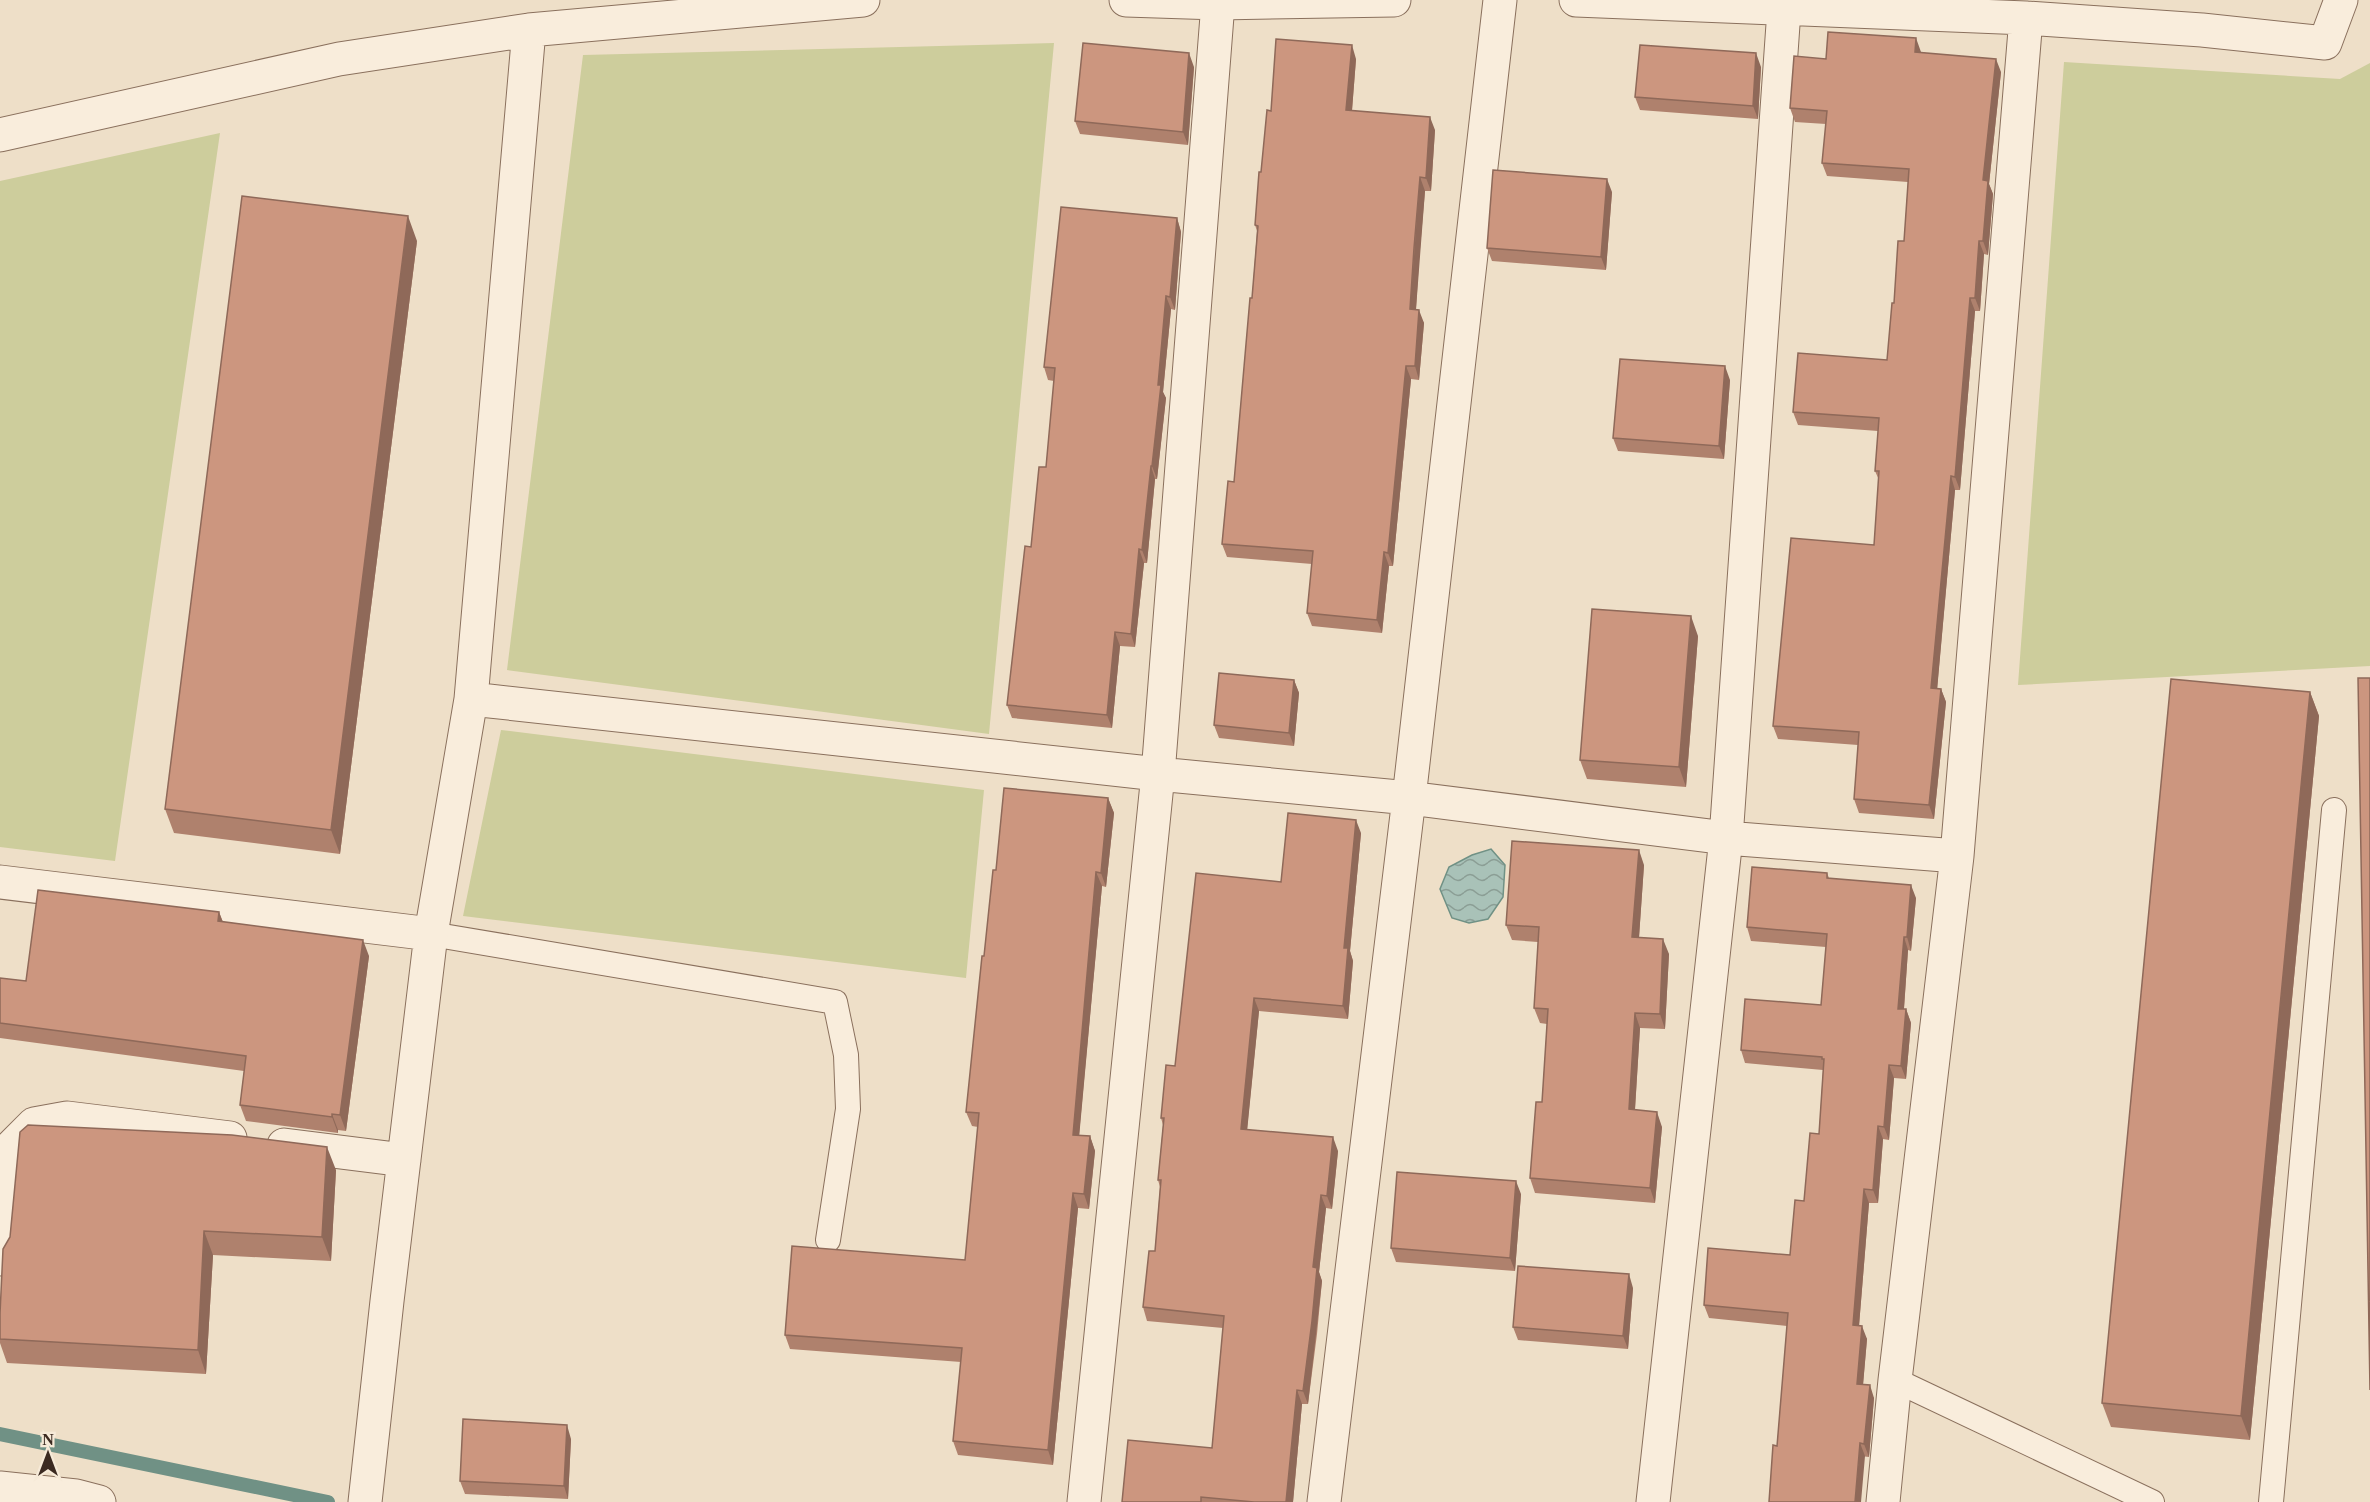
<svg xmlns="http://www.w3.org/2000/svg" width="2370" height="1502" font-family="Georgia,serif">
  <defs>
    <pattern id="water-waves" width="16" height="10" patternUnits="userSpaceOnUse" patternTransform="scale(1.5)"><rect width="16" height="10" fill="#a9c2b8"/><path d="M0 5q4-4 8 0t8 0" fill="none" stroke="#8b9e95"/></pattern>
  </defs>
  <rect width="100%" height="100%" fill="#eedfc8"/>
  <path fill="#cdcd9c" d="M 1054,43 L 989,734 L 507,670 L 583,55 Z
    M 2064,62 L 2340,79 L 2370,63 L 2370,666 L 2018,685 Z
    M 220,133 L 115,861 L 0,847 L 0,181 Z
    M 501,730 L 984,790 L 966,978 L 463,916 Z"/>
  <path fill="url(#water-waves)" stroke="#709185" stroke-width="1.5" d="M 1491,849 L 1505,865 L 1503,897 L 1488,919 L 1469,923 L 1452,918 L 1440,889 L 1449,867 L 1472,855 Z"/>
  <g fill="none" stroke-linecap="round" stroke-linejoin="round">
    <path stroke="#709185" stroke-width="14" d="M 0,1434 L 328,1502"/>
    <g stroke="#8a705d" stroke-width="26">
      <path id="service" d="M 431,934 L 835,1002 L 846,1055 L 848,1109 L 828,1240
        M 1895,1380 L 2152,1502
        M 2271,1502 L 2334,810"/>
    </g>
    <g stroke="#8a705d" stroke-width="35">
      <path id="minor" d="M 1126,0 L 1218,3 L 1394,0
        M 1576,0 L 2026,18 L 2202,30 L 2325,43 L 2341,0
        M 0,135 L 339,59 L 529,30 L 863,0
        M 471,699 L 1158,774 L 1409,798 L 1726,838 L 1957,856 L 2026,18
        M 0,882 L 431,934
        M 284,1145 L 404,1160
        M 0,1259 L 11,1147 L 34,1124 L 67,1118 L 230,1138
        M 0,1488 L 76,1496 L 99,1502
        M 365,1502 L 387,1301 L 431,934 L 471,699 L 529,30
        M 1084,1502 L 1158,774 L 1218,3
        M 1324,1502 L 1409,798 L 1500,0
        M 1653,1502 L 1726,838 L 1784,10
        M 1883,1502 L 1895,1380 L 1957,856"/>
    </g>
    <use href="#service" stroke="#f9eddc" stroke-width="24"/>
    <use href="#minor" stroke="#f9eddc" stroke-width="33"/>
  </g>
  <path fill="#af816d" d="M 1921,52 L 1921,53 L 2001,72 L 1989,184 L 1993,194 L 1988,255 L 1984,254 L 1980,311 L 1975,311 L 1960,490 L 1955,490 L 1937,689 L 1941,689 L 1946,702 L 1934,819 L 1859,813 L 1854,799 L 1858,745 L 1778,739 L 1773,726 L 1874,545 L 1879,480 L 1875,471 L 1878,431 L 1798,425 L 1793,412 L 1887,360 L 1894,303 L 1904,241 L 1908,182 L 1827,176 L 1822,163 L 1826,124 L 1795,122 L 1790,108 L 1826,59 Z
    M 1356,59 L 1352,110 L 1435,130 L 1431,191 L 1425,191 L 1419,261 L 1416,309 L 1424,323 L 1419,380 L 1411,379 L 1393,566 L 1389,566 L 1382,633 L 1312,626 L 1307,613 L 1312,564 L 1227,557 L 1222,544 L 1234,482 L 1252,298 L 1257,231 L 1255,225 L 1261,172 L 1271,111 Z
    M 1194,67 L 1188,145 L 1080,134 L 1075,121 Z
    M 1761,67 L 1758,119 L 1640,110 L 1635,97 Z
    M 1612,192 L 1606,270 L 1492,261 L 1487,248 Z
    M 1177,218 L 1181,232 L 1175,310 L 1171,309 L 1163,392 L 1166,398 L 1157,479 L 1155,479 L 1147,563 L 1144,563 L 1135,647 L 1120,646 L 1112,728 L 1012,718 L 1007,705 L 1031,547 L 1046,467 L 1054,381 L 1048,380 L 1044,367 Z
    M 417,241 L 340,854 L 174,833 L 165,809 Z
    M 1730,380 L 1724,459 L 1618,451 L 1613,438 Z
    M 1698,636 L 1686,787 L 1587,779 L 1580,760 Z
    M 1294,680 L 1299,693 L 1294,746 L 1219,738 L 1214,725 Z
    M 2310,692 L 2319,716 L 2250,1440 L 2111,1427 L 2102,1403 Z
    M 1108,798 L 1114,813 L 1106,887 L 1102,886 L 1079,1135 L 1090,1136 L 1095,1151 L 1089,1209 L 1078,1208 L 1053,1465 L 958,1455 L 953,1441 L 961,1362 L 790,1349 L 785,1335 L 965,1260 L 978,1127 L 972,1126 L 966,1112 L 984,956 L 996,870 Z
    M 1361,833 L 1350,951 L 1353,961 L 1348,1019 L 1259,1011 L 1247,1129 L 1338,1151 L 1332,1209 L 1326,1208 L 1319,1272 L 1322,1281 L 1317,1334 L 1308,1404 L 1302,1404 L 1293,1502 L 1122,1502 L 1212,1448 L 1223,1328 L 1147,1321 L 1143,1307 L 1155,1251 L 1160,1187 L 1158,1180 L 1163,1125 L 1161,1118 L 1175,1066 L 1281,882 Z
    M 1644,865 L 1639,937 L 1669,954 L 1665,1029 L 1640,1028 L 1635,1110 L 1662,1127 L 1655,1203 L 1535,1193 L 1530,1178 L 1542,1102 L 1547,1024 L 1540,1023 L 1534,1008 L 1538,942 L 1512,940 L 1506,925 Z
    M 1827,873 L 1829,878 L 1916,898 L 1911,951 L 1908,950 L 1904,1009 L 1906,1009 L 1911,1023 L 1906,1079 L 1894,1078 L 1889,1140 L 1883,1139 L 1878,1203 L 1869,1203 L 1859,1326 L 1867,1339 L 1863,1384 L 1874,1398 L 1869,1457 L 1777,1446 L 1787,1326 L 1709,1318 L 1704,1305 L 1790,1255 L 1804,1201 L 1819,1134 L 1823,1070 L 1745,1063 L 1741,1050 L 1821,1005 L 1826,947 L 1751,941 L 1747,927 Z
    M 219,912 L 223,922 L 369,956 L 346,1131 L 338,1130 L 338,1133 L 246,1121 L 240,1105 L 244,1071 L 0,1038 L 0,978 L 26,981 Z
    M 336,1170 L 331,1261 L 213,1255 L 206,1374 L 7,1363 L 0,1343 L 0,1314 Z
    M 1521,1194 L 1515,1271 L 1396,1262 L 1391,1248 Z
    M 1633,1288 L 1628,1349 L 1518,1340 L 1513,1327 Z
    M 571,1439 L 568,1499 L 465,1494 L 460,1481 Z"/>
  <path fill="#8f6959" d="M 1916,38 L 1921,52 L 1920,66 L 1915,52 Z
    M 1352,45 L 1356,59 L 1351,123 L 1346,110 Z
    M 1189,53 L 1194,67 L 1188,145 L 1183,132 Z
    M 1756,53 L 1761,67 L 1758,119 L 1753,106 Z
    M 1996,59 L 2001,72 L 1989,184 L 1993,194 L 1988,255 L 1983,241 L 1983,180 Z
    M 1430,117 L 1435,130 L 1431,191 L 1426,178 Z
    M 1420,177 L 1425,191 L 1415,322 L 1410,309 Z
    M 1607,179 L 1612,192 L 1606,270 L 1601,257 Z
    M 408,216 L 417,241 L 340,854 L 331,830 Z
    M 1177,218 L 1181,232 L 1175,310 L 1170,297 Z
    M 1979,241 L 1984,254 L 1980,311 L 1975,298 Z
    M 1166,296 L 1171,309 L 1163,392 L 1166,398 L 1157,479 L 1152,466 L 1158,385 Z
    M 1970,298 L 1975,311 L 1960,490 L 1955,477 Z
    M 1419,310 L 1424,323 L 1419,380 L 1415,366 Z
    M 1406,366 L 1411,379 L 1393,566 L 1388,553 Z
    M 1725,366 L 1730,380 L 1724,459 L 1719,446 Z
    M 1151,466 L 1155,479 L 1147,563 L 1142,550 Z
    M 1951,476 L 1955,490 L 1936,702 L 1931,688 Z
    M 1139,549 L 1144,563 L 1135,647 L 1131,634 Z
    M 1384,552 L 1389,566 L 1382,633 L 1377,620 Z
    M 1691,616 L 1698,636 L 1686,787 L 1679,767 Z
    M 1115,632 L 1120,646 L 1112,728 L 1107,715 Z
    M 1294,680 L 1299,693 L 1294,746 L 1289,733 Z
    M 1941,689 L 1946,702 L 1934,819 L 1929,805 Z
    M 2310,692 L 2319,716 L 2250,1440 L 2241,1416 Z
    M 1108,798 L 1114,813 L 1106,887 L 1101,873 Z
    M 1356,820 L 1361,833 L 1350,951 L 1353,961 L 1348,1019 L 1343,1006 L 1344,948 Z
    M 1639,850 L 1644,865 L 1638,952 L 1632,937 Z
    M 1096,872 L 1102,886 L 1078,1149 L 1073,1135 Z
    M 1911,885 L 1916,898 L 1911,951 L 1907,937 Z
    M 219,912 L 225,928 L 218,921 Z
    M 1904,937 L 1908,950 L 1903,1022 L 1898,1009 Z
    M 1663,939 L 1669,954 L 1665,1029 L 1660,1014 Z
    M 363,940 L 369,956 L 346,1131 L 340,1115 Z
    M 1254,998 L 1259,1011 L 1246,1142 L 1241,1129 Z
    M 1906,1009 L 1911,1023 L 1906,1079 L 1901,1066 Z
    M 1635,1013 L 1640,1028 L 1634,1124 L 1629,1109 Z
    M 1889,1065 L 1894,1078 L 1889,1140 L 1884,1127 Z
    M 1657,1112 L 1662,1127 L 1655,1203 L 1650,1188 Z
    M 332,1114 L 338,1130 L 338,1133 L 332,1117 Z
    M 1878,1126 L 1883,1139 L 1878,1203 L 1873,1190 Z
    M 1090,1136 L 1095,1151 L 1089,1209 L 1084,1194 Z
    M 1333,1137 L 1338,1151 L 1332,1209 L 1327,1196 Z
    M 327,1147 L 336,1170 L 331,1261 L 322,1237 Z
    M 1516,1181 L 1521,1194 L 1515,1271 L 1510,1258 Z
    M 1864,1189 L 1869,1203 L 1858,1338 L 1853,1325 Z
    M 1073,1193 L 1078,1208 L 1053,1465 L 1048,1450 Z
    M 1321,1195 L 1326,1208 L 1319,1272 L 1322,1281 L 1308,1404 L 1303,1391 L 1313,1267 Z
    M 204,1231 L 213,1255 L 206,1374 L 198,1350 Z
    M 1629,1274 L 1633,1288 L 1628,1349 L 1623,1336 Z
    M 1862,1326 L 1867,1339 L 1862,1397 L 1857,1384 Z
    M 1870,1385 L 1874,1398 L 1869,1457 L 1864,1444 Z
    M 1297,1390 L 1302,1404 L 1293,1502 L 1286,1502 Z
    M 567,1425 L 571,1439 L 568,1499 L 564,1486 Z
    M 1860,1443 L 1865,1456 L 1861,1502 L 1855,1502 Z"/>
  <path fill="#cc967f" stroke="#8f6959" stroke-width="1.5" d="M 1828,32 L 1916,38 L 1915,52 L 1996,59 L 1983,180 L 1988,181 L 1983,241 L 1979,241 L 1975,298 L 1970,298 L 1955,477 L 1951,476 L 1931,688 L 1941,689 L 1929,805 L 1854,799 L 1859,732 L 1773,726 L 1791,538 L 1874,545 L 1879,471 L 1875,471 L 1879,418 L 1793,412 L 1798,353 L 1887,360 L 1892,303 L 1894,303 L 1898,241 L 1904,241 L 1909,169 L 1822,163 L 1827,111 L 1790,108 L 1794,56 L 1826,59 Z
    M 1276,39 L 1352,45 L 1346,110 L 1430,117 L 1426,178 L 1420,177 L 1414,248 L 1410,309 L 1419,310 L 1415,366 L 1406,366 L 1388,553 L 1384,552 L 1377,620 L 1307,613 L 1313,551 L 1222,544 L 1228,481 L 1234,482 L 1250,298 L 1252,298 L 1258,226 L 1255,225 L 1259,172 L 1261,172 L 1267,110 L 1271,111 Z
    M 1083,43 L 1189,53 L 1183,132 L 1075,121 Z
    M 1640,45 L 1756,53 L 1753,106 L 1635,97 Z
    M 1493,170 L 1607,179 L 1601,257 L 1487,248 Z
    M 242,196 L 408,216 L 331,830 L 165,809 Z
    M 1061,207 L 1177,218 L 1170,297 L 1166,296 L 1158,385 L 1161,385 L 1152,466 L 1151,466 L 1142,550 L 1139,549 L 1131,634 L 1115,632 L 1107,715 L 1007,705 L 1025,546 L 1031,547 L 1039,467 L 1046,467 L 1055,368 L 1044,367 Z
    M 1620,359 L 1725,366 L 1719,446 L 1613,438 Z
    M 1592,609 L 1691,616 L 1679,767 L 1580,760 Z
    M 1219,673 L 1294,680 L 1289,733 L 1214,725 Z
    M 2358,678 L 2370,678 L 2370,1390 Z
    M 2171,679 L 2310,692 L 2241,1416 L 2102,1403 Z
    M 1004,788 L 1108,798 L 1101,873 L 1096,872 L 1073,1135 L 1090,1136 L 1084,1194 L 1073,1193 L 1048,1450 L 953,1441 L 962,1348 L 785,1335 L 792,1246 L 965,1260 L 979,1113 L 966,1112 L 982,956 L 984,956 L 993,870 L 996,870 Z
    M 1288,813 L 1356,820 L 1344,948 L 1348,948 L 1343,1006 L 1254,998 L 1241,1129 L 1333,1137 L 1327,1196 L 1321,1195 L 1313,1267 L 1317,1268 L 1312,1321 L 1303,1391 L 1297,1390 L 1286,1502 L 1254,1502 L 1201,1497 L 1201,1502 L 1122,1502 L 1128,1440 L 1212,1448 L 1224,1316 L 1143,1307 L 1149,1251 L 1155,1251 L 1161,1180 L 1158,1180 L 1164,1118 L 1161,1118 L 1166,1065 L 1175,1066 L 1196,873 L 1281,882 Z
    M 1512,841 L 1639,850 L 1632,937 L 1663,939 L 1660,1014 L 1635,1013 L 1629,1109 L 1657,1112 L 1650,1188 L 1530,1178 L 1536,1102 L 1542,1102 L 1548,1009 L 1534,1008 L 1539,927 L 1506,925 Z
    M 1752,867 L 1827,873 L 1827,878 L 1911,885 L 1907,937 L 1904,937 L 1898,1009 L 1906,1009 L 1901,1066 L 1889,1065 L 1884,1127 L 1878,1126 L 1873,1190 L 1864,1189 L 1853,1325 L 1862,1326 L 1857,1384 L 1870,1385 L 1864,1444 L 1860,1443 L 1855,1502 L 1769,1502 L 1773,1445 L 1777,1446 L 1788,1313 L 1704,1305 L 1708,1248 L 1790,1255 L 1795,1200 L 1804,1201 L 1810,1133 L 1819,1134 L 1824,1059 L 1822,1059 L 1822,1057 L 1741,1050 L 1745,999 L 1821,1005 L 1827,934 L 1747,927 Z
    M 38,890 L 219,912 L 218,921 L 363,940 L 340,1115 L 332,1114 L 332,1117 L 240,1105 L 246,1056 L 0,1023 L 0,978 L 26,981 Z
    M 28,1125 L 232,1135 L 327,1147 L 322,1237 L 204,1231 L 198,1350 L 0,1339 L 0,1314 L 3,1249 L 10,1237 L 20,1132 Z
    M 1397,1172 L 1516,1181 L 1510,1258 L 1391,1248 Z
    M 1518,1266 L 1629,1274 L 1623,1336 L 1513,1327 Z
    M 463,1419 L 567,1425 L 564,1486 L 460,1481 Z"/>
  <g transform="translate(48 1454)" stroke="#f6ead8" stroke-width="4.5" paint-order="stroke">
  <path d="M0-4.5L10 22L0 15L-10 22Z" fill="#3b2a21"/>
  <text y="-9" font-size="16" font-weight="bold" text-anchor="middle" fill="#3b2a21">N</text>
  </g>
</svg>
